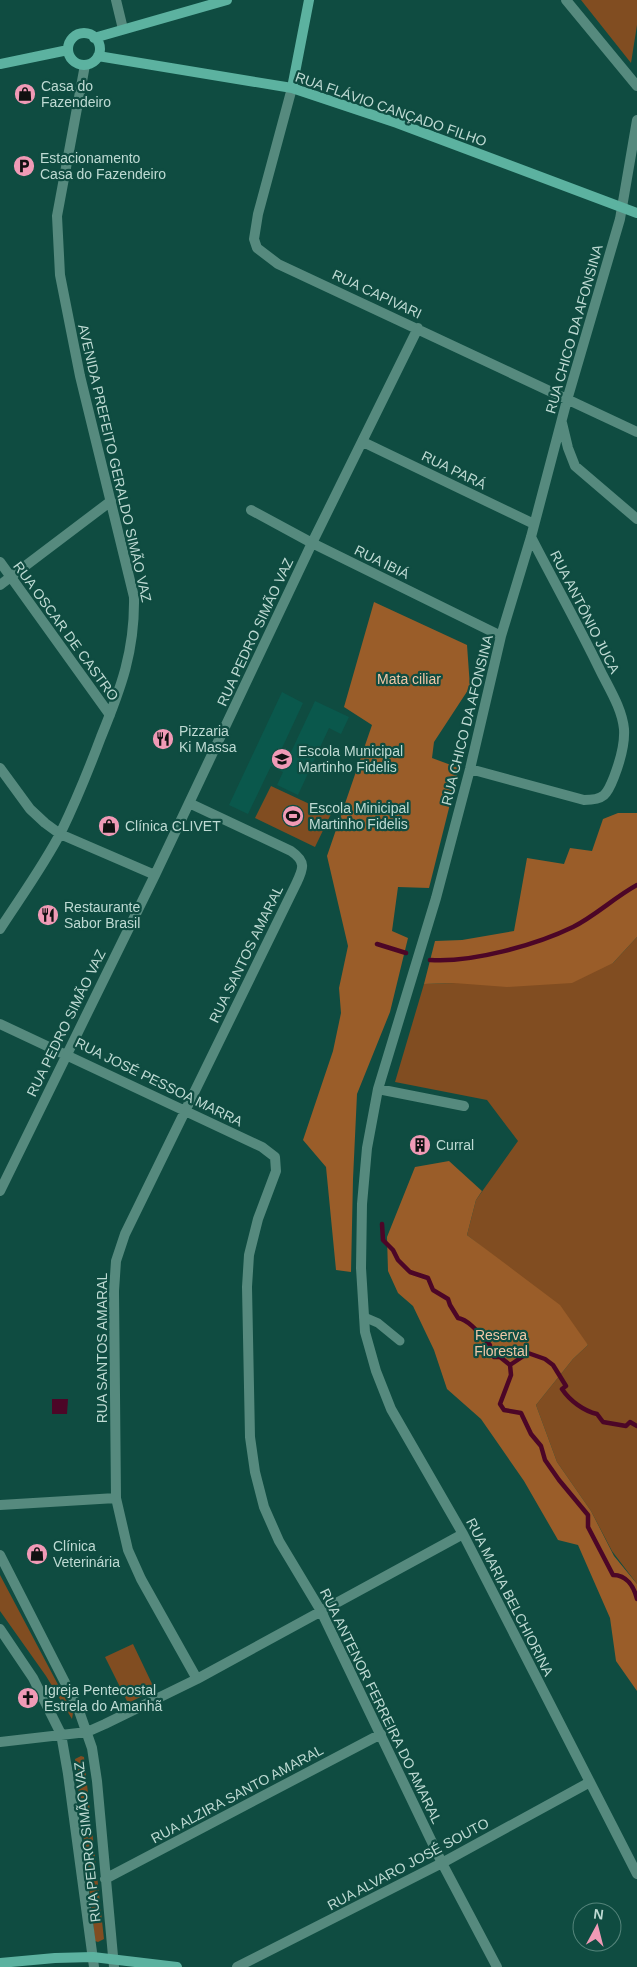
<svg xmlns="http://www.w3.org/2000/svg" width="637" height="1967" font-family="Arial,sans-serif">
  <rect width="100%" height="100%" fill="#0f4c41"/>
  <path fill="#0a584c" d="M 282,692 L 303,703 L 282,748 L 291,752 L 315,701 L 349,717 L 341,734 L 329,728 L 298,795 L 277,785 L 283,772 L 271,766 L 248,814 L 229,805 Z"/>
  <path fill="#814d21" d="M 581,0 L 637,0 L 637,25 L 631,63 Z
    M 271,786 L 331,814 L 315,847 L 255,818 Z
    M 637,937 L 637,1584 L 612,1551 L 591,1511 L 557,1462 L 536,1405 L 573,1359 L 588,1345 L 505,1265 L 467,1235 L 476,1200 L 518,1141 L 487,1100 L 395,1082 L 424,984 L 454,983 L 613,963 Z
    M 0,1575 L 73,1713 L 72,1719 L 46,1676 L 0,1611 Z
    M 133,1644 L 155,1690 L 128,1703 L 105,1657 Z
    M 81,1756 L 84,1757 L 104,1939 L 98,1942 L 95,1941 L 75,1759 Z"/>
  <path fill="#9a5d29" d="M 374,602 L 467,645 L 470,687 L 434,742 L 432,758 L 459,768 L 429,888 L 398,887 L 392,931 L 408,938 L 390,1012 L 357,1094 L 353,1179 L 351,1272 L 336,1270 L 326,1167 L 303,1140 L 333,1051 L 341,1013 L 339,988 L 348,946 L 327,856 L 372,725 L 344,707 Z
    M 618,813 L 637,813 L 637,937 L 613,963 L 572,983 L 507,987 L 454,983 L 424,984 L 435,941 L 462,940 L 514,931 L 527,858 L 564,864 L 570,848 L 592,851 L 603,819 Z
    M 449,1161 L 482,1191 L 476,1200 L 467,1235 L 560,1305 L 588,1345 L 573,1359 L 536,1405 L 557,1462 L 591,1511 L 614,1556 L 637,1584 L 637,1691 L 616,1661 L 610,1618 L 578,1545 L 558,1540 L 524,1481 L 481,1419 L 447,1389 L 434,1350 L 413,1306 L 398,1293 L 388,1271 L 387,1237 L 415,1167 Z"/>
  <path fill="#4c0627" d="M 52,1399 L 68,1399 L 67,1414 L 52,1414 Z"/>
  <g fill="none" stroke-linecap="round" stroke-linejoin="round">
    <path stroke="#4c0627" stroke-width="4.5" d="M 377,944 L 406,953
      M 430,960 C 471,963 536,945 573,927 C 595,916 615,897 637,885
      M 382,1224 L 383,1240 L 393,1250 L 398,1260 L 410,1272 L 428,1278 L 433,1290 L 448,1299 L 450,1305 L 458,1318 C 470,1320 482,1337 490,1345 L 490,1351 L 494,1357 L 500,1357 L 510,1365 L 528,1353 L 545,1359 L 553,1365 L 566,1386 L 562,1389 C 570,1401 584,1411 597,1414 L 603,1422 L 626,1426 L 630,1422 L 637,1426
      M 510,1365 L 511,1375 L 500,1404 L 504,1410 L 521,1413 L 531,1434 L 541,1446 L 545,1460 L 559,1480 L 588,1515 L 588,1527 L 613,1575 C 627,1575 634,1587 637,1599"/>
    <path stroke="#568a7e" stroke-width="9" d="M 364,1317 L 378,1323 L 400,1341"/>
    <path stroke="#568a7e" stroke-width="10" d="M 116,0 L 123,29
      M 566,0 L 637,86
      M 292,88 L 258,214 L 254,239 L 257,248 L 278,264 L 637,432
      M 637,120 L 620,219 L 567,400 L 531,537 L 501,636 L 470,769 L 436,898 L 378,1089 L 367,1148 L 362,1204 L 361,1268 L 365,1332 L 376,1371 L 391,1409 L 463,1534 L 637,1874
      M 562,423 L 568,448 L 575,466 L 637,519
      M 363,442 L 534,524
      M 251,510 L 312,543 L 501,636
      M 0,562 L 110,715
      M 0,585 L 111,501
      M 0,768 L 30,809 L 45,823 L 60,834 L 155,875
      M 470,769 L 584,800 C 604,800 607,795 614,777 C 619,764 625,744 624,729 C 622,709 610,690 601,672 C 579,626 554,582 531,537
      M 189,803 L 291,851 C 307,862 303,869 296,884 L 125,1234 L 116,1261 L 114,1291 L 116,1498 L 128,1550 L 141,1579 L 197,1679
      M 0,929 C 20,898 44,865 61,832 C 76,801 89,769 101,737 C 121,688 135,651 134,597 L 80,376 L 60,275 L 57,216 L 85,65
      M 0,1024 L 262,1147 L 275,1157 L 276,1171 L 258,1219 L 249,1255 L 247,1287 L 250,1437 L 255,1472 L 264,1507 L 279,1541 L 321,1611 L 442,1863 L 497,1967
      M 378,1089 L 464,1106
      M 0,1191 L 155,875 L 312,543 L 418,328
      M 0,1505 L 116,1498
      M 0,1555 L 78,1708 L 92,1748 L 97,1781 L 114,1967
      M 0,1629 L 33,1678 L 61,1734 L 68,1774 L 94,1967
      M 0,1742 L 87,1732 L 105,1724 L 197,1679 L 463,1534
      M 105,1879 L 381,1734
      M 237,1967 L 442,1863 L 590,1782"/>
    <path stroke="#5cb2a0" stroke-width="10" d="M68 49a16 16 0 1 1 32 0a16 16 0 1 1-32 0Z
      M 94,38 L 227,0
      M 98,56 L 292,88 L 397,123 L 637,213
      M 0,64 L 68,50
      M 292,88 L 309,0
      M 0,1963 L 55,1958 L 93,1957 L 177,1967"/>
  </g>
  <defs>
    <g id="shop-disc" transform="scale(1.125)"><circle r="9.5" fill="#f09ab6" stroke="#0f4c41"/><path d="M-5-2.5h2.3a2.7 3.5 0 0 1 5.4 0H5L5.5 6h-11ZM-1.5-2.5h3a1.5 2.3 0 0 0-3 0Z" fill="#111"/></g>
    <g id="parking-disc" transform="scale(1.125)"><circle r="9.5" fill="#f09ab6" stroke="#0f4c41"/><path d="M-3.5-5.5H1a3.5 3.5 0 0 1 0 7H-1V5.5H-3.5ZM-1-3.4V-.6H.8a1.4 1.4 0 0 0 0-2.8Z" fill="#111"/></g>
    <g id="restaurant-disc" transform="scale(1.125)"><circle r="9.5" fill="#f09ab6" stroke="#0f4c41"/><path d="M-5-6h1v4h1v-4h1v4h1v-4h1v5L-1.5 .5V6h-2V.5L-5-1ZM5-6V6H3V1.5H1.5Q1.5-4 5-6Z" fill="#111"/></g>
    <g id="school-disc" transform="scale(1.125)"><circle r="9.5" fill="#f09ab6" stroke="#0f4c41"/><path d="M0-5L7-2L0 1L-7-2ZM-4 1L0 2.5L4 1V4Q0 6-4 4Z" fill="#111"/></g>
    <g id="stadium-disc" transform="scale(1.125)"><circle r="9.5" fill="#f09ab6" stroke="#0f4c41"/><path d="M0-5a6.5 5 0 1 0 0 10a6.5 5 0 1 0 0-10ZM-3.5-1.8h7v3.6h-7Z" fill="#111"/></g>
    <g id="building-disc" transform="scale(1.125)"><circle r="9.5" fill="#f09ab6" stroke="#0f4c41"/><path d="M-4-6H4V6H1V3H-1V6H-4ZM-2.5-4.3h1.7v1.8h-1.7ZM.8-4.3h1.7v1.8H.8ZM-2.5-1h1.7V.8h-1.7ZM.8-1h1.7V.8H.8Z" fill="#111"/></g>
    <g id="church-disc" transform="scale(1.125)"><circle r="9.5" fill="#f09ab6" stroke="#0f4c41"/><path d="M-1.2-6h2.4v3.5h3.3v2.4h-3.3V6h-2.4V-.1h-3.3v-2.4h3.3Z" fill="#111"/></g>
  </defs>
  <g fill-rule="evenodd">
    <use href="#shop-disc" x="25" y="94"/>
    <use href="#parking-disc" x="24" y="166"/>
    <use href="#restaurant-disc" x="163" y="739"/>
    <use href="#school-disc" x="282" y="759"/>
    <use href="#stadium-disc" x="293" y="816"/>
    <use href="#shop-disc" x="109" y="826"/>
    <use href="#restaurant-disc" x="48" y="915"/>
    <use href="#building-disc" x="420" y="1145"/>
    <use href="#shop-disc" x="37" y="1554"/>
    <use href="#church-disc" x="28" y="1698"/>
  </g>
  <g text-anchor="middle" dominant-baseline="central" stroke-width="4.5" stroke-linejoin="round" paint-order="stroke">
    <g font-size="14" fill="#bedad3" stroke="#0f4c41" text-anchor="start">
      <text x="41" y="86">Casa do<tspan x="41" dy="16">Fazendeiro</tspan></text>
      <text x="40" y="158">Estacionamento<tspan x="40" dy="16">Casa do Fazendeiro</tspan></text>
      <text x="179" y="731">Pizzaria<tspan x="179" dy="16">Ki Massa</tspan></text>
      <text x="298" y="751">Escola Municipal<tspan x="298" dy="16">Martinho Fidelis</tspan></text>
      <text x="309" y="808">Escola Minicipal<tspan x="309" dy="16">Martinho Fidelis</tspan></text>
      <text x="125" y="826">Clínica CLIVET</text>
      <text x="64" y="907">Restaurante<tspan x="64" dy="16">Sabor Brasil</tspan></text>
      <text x="436" y="1145">Curral</text>
      <text x="53" y="1546">Clínica<tspan x="53" dy="16">Veterinária</tspan></text>
      <text x="44" y="1690">Igreja Pentecostal<tspan x="44" dy="16">Estrela do Amanhã</tspan></text>
    </g>
    <g font-size="14" fill="#bedad3" stroke="#0f4c41">
      <text transform="translate(391 109) rotate(19)">RUA FLÁVIO CANÇADO FILHO</text>
      <text transform="translate(377 294) rotate(25)">RUA CAPIVARI</text>
      <text transform="translate(574 329) rotate(-74)">RUA CHICO DA AFONSINA</text>
      <text transform="translate(115 463) rotate(77)">AVENIDA PREFEITO GERALDO SIMÃO VAZ</text>
      <text transform="translate(454 470) rotate(26)">RUA PARÁ</text>
      <text transform="translate(382 562) rotate(26)">RUA IBIÁ</text>
      <text transform="translate(585 612) rotate(63)">RUA ANTÔNIO JUCA</text>
      <text transform="translate(66 631) rotate(54)">RUA OSCAR DE CASTRO</text>
      <text transform="translate(255 632) rotate(-65)">RUA PEDRO SIMÃO VAZ</text>
      <text transform="translate(467 720) rotate(-76)">RUA CHICO DA AFONSINA</text>
      <text transform="translate(246 954) rotate(-64)">RUA SANTOS AMARAL</text>
      <text transform="translate(66 1023) rotate(-64)">RUA PEDRO SIMÃO VAZ</text>
      <text transform="translate(159 1082) rotate(26)">RUA JOSÉ PESSOA MARRA</text>
      <text transform="translate(102 1348) rotate(-90)">RUA SANTOS AMARAL</text>
      <text transform="translate(510 1597) rotate(63)">RUA MARIA BELCHIORINA</text>
      <text transform="translate(381 1706) rotate(64)">RUA ANTENOR FERREIRA DO AMARAL</text>
      <text transform="translate(237 1794) rotate(-28)">RUA ALZIRA SANTO AMARAL</text>
      <text transform="translate(87 1842) rotate(-96)">RUA PEDRO SIMÃO VAZ</text>
      <text transform="translate(408 1864) rotate(-28)">RUA ALVARO JOSÉ SOUTO</text>
    </g>
    <g font-size="14" fill="#f1c7a7" stroke="#0f4c41">
      <text x="409" y="679">Mata ciliar</text>
      <text x="501" y="1335">Reserva<tspan x="501" dy="16">Florestal</tspan></text>
    </g>
  </g>
  <g transform="translate(597 1927) rotate(7)"><circle r="24" fill="#0f4c41" stroke="#55857b"/>
  <path d="M0-4L9 19L0 12L-9 19Z" fill="#f09ab6"/>
  <text y="-8" font-size="14" font-weight="bold" text-anchor="middle" fill="#bedad3">N</text>
  </g>
</svg>
